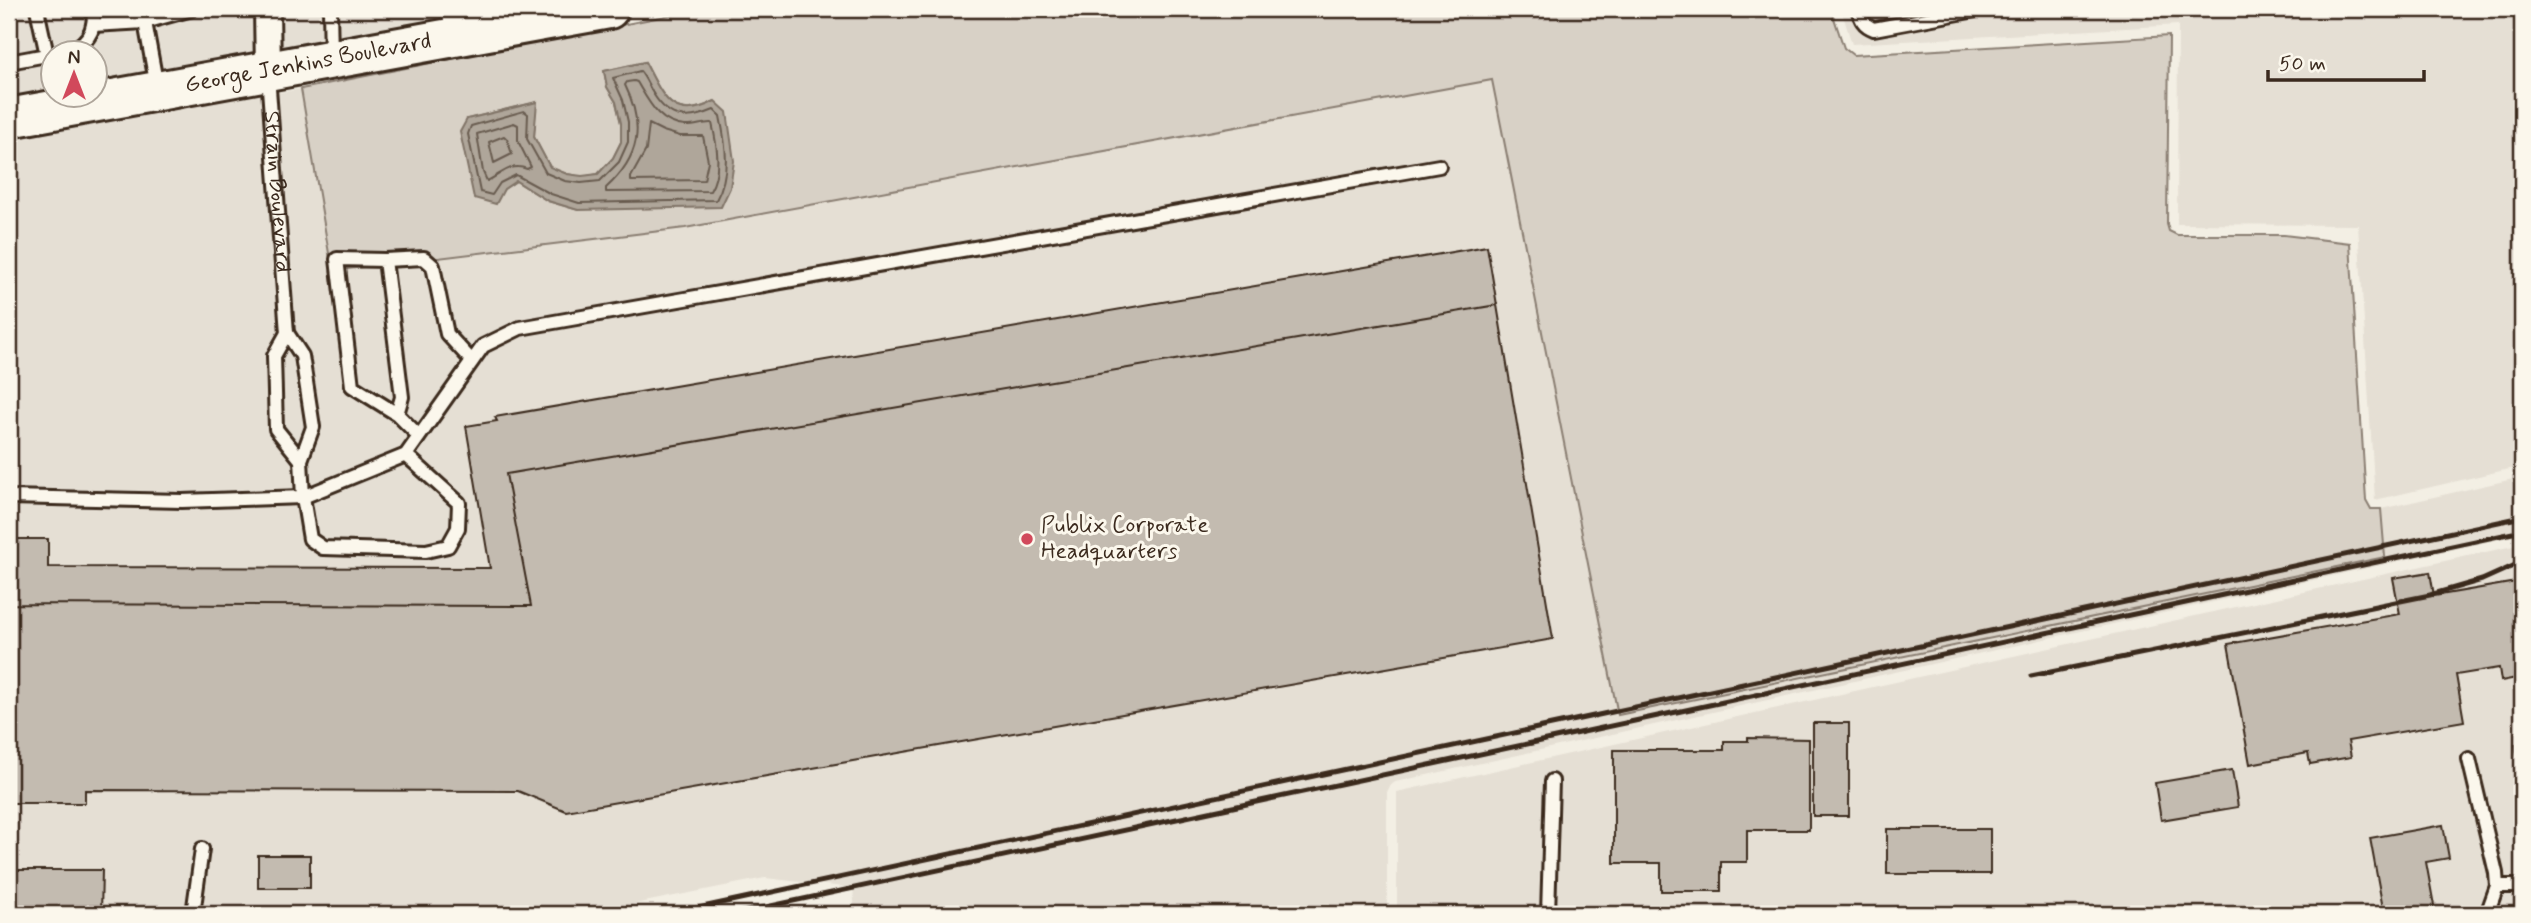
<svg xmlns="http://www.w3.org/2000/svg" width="2531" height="923" font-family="Mynerve,sans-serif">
  <rect width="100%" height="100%" fill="#f3efe4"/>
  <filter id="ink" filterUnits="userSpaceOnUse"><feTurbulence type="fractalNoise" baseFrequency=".0143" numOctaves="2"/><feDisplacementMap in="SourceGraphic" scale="14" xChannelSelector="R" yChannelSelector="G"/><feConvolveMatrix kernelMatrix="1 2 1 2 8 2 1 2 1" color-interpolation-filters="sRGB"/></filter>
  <g filter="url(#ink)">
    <path fill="#e5dfd4" d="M 9,9 L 256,9 L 257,61 L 95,90 L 94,52 L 52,52 L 52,94 L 9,106 Z
      M 278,9 L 542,9 L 279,57 Z
      M 1841,9 L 2522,9 L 2522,466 L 2375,500 L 2358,225 L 2177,224 L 2178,25 L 1852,44 Z
      M 1492,80 L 1619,715 L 2385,557 L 2381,509 L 2522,477 L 2522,534 L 1395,782 L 1390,786 L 1387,792 L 1387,914 L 855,914 L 853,888 L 765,878 L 584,914 L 9,914 L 9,132 L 301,89 L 333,271 L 685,228 Z
      M 2522,544 L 2522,914 L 1397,914 L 1397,792 Z"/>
    <path fill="#d8d1c6" stroke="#8a7e72" stroke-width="2" fill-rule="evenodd" d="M 701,9 L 1831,9 L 1844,48 L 1853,55 L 2169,36 L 2167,224 L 2169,231 L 2177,235 L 2284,235 L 2350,243 L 2366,500 L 2371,509 L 2381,509 L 2385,557 L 1618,715 L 1492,80 L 685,228 L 332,271 L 301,89 ZM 645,62 C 663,96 672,124 715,101 L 578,210 L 548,201 L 516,181 L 504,189 L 467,119 L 536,102 L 534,137 L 550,168 L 567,174 L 582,177 L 598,174 L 613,158 L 621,142 L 621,123 L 616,102 L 607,87 L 604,71 Z"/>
    <path fill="#afa69a" stroke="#817468" stroke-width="2" d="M 645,62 C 663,96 672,124 715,101 L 727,112 L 734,161 L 730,188 L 721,207 L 578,210 L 548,201 L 516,181 L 504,189 L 496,204 L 474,198 L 460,132 L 467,119 L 537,102 L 534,137 L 550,167 L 567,174 L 582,176 L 598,174 L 613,158 L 621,142 L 621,123 L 616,102 L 607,87 L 604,71 Z"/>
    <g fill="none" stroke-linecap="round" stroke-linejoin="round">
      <path stroke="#695c50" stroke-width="2" d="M 640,71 C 646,78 649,87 654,95 C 670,120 688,121 714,110 L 720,116 C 726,145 731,173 716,200 L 579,203 L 551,194 L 516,175 L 500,183 L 492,195 L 480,192 L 468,134 L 471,126 L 524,111 L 528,114 L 527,139 L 546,173 L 565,181 L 581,183 L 600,181 L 619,162 L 628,142 L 628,122 L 623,100 L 613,78 Z
        M 634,81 L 637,82 C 649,102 659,124 685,126 C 694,127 704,122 712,123 C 717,145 722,171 710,191 L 606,192 L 606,188 C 640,157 645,126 625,85 L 627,82 Z
        M 514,123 L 518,125 L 518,141 L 531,167 L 527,169 C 510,162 501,175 487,181 L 483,172 L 477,134 Z
        M 649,124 L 663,131 L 680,136 L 703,136 L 708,161 L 704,180 L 631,181 L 631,177 L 646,150 Z
        M 504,136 L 507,139 L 512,154 L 494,163 L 489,142 Z"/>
    </g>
    <path fill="#c3bbb0" stroke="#3b2a1e" stroke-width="2" d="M 1487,246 L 1497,305 L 506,474 L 531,606 L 9,604 L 9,539 L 48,539 L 48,567 L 490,568 L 466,426 L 497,421 L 495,417 Z
      M 1497,305 L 1553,639 L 566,811 L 518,791 L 85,790 L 85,803 L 9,803 L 9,604 L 531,606 L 506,474 Z
      M 2430,572 L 2434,596 L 2522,581 L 2522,677 L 2501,681 L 2499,668 L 2456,675 L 2464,721 L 2348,741 L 2351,757 L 2310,764 L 2308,753 L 2250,764 L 2228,644 L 2400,614 L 2393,578 Z
      M 1813,723 L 1849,723 L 1849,816 L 1813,816 Z
      M 1748,738 L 1809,739 L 1809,830 L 1747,830 L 1747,862 L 1721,862 L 1721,891 L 1661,891 L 1661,863 L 1614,863 L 1614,750 L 1724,750 L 1724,741 L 1748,741 Z
      M 2522,743 L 2522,790 L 2515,744 Z
      M 2232,770 L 2238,807 L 2161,820 L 2155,783 Z
      M 2443,825 L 2449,858 L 2426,862 L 2435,911 L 2418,914 L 2384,914 L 2370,838 Z
      M 1887,829 L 1990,829 L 1990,874 L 1887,874 Z
      M 258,855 L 310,855 L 310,888 L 258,888 Z
      M 9,870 L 102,870 L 101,914 L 9,914 Z"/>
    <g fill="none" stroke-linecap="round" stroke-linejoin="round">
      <g stroke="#3b2a1e" stroke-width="18">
        <g id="lane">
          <path d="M 37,9 L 47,55"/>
          <path d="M 330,9 L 331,56"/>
          <path d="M 1858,9 C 1861,19 1863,25 1874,29 L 1981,9"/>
          <path d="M 145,22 L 192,9"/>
          <path d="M 93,25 L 145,22 L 157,87"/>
          <path d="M 450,34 L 450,9"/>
          <path d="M 63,52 C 85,48 97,31 93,9"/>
          <path d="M 9,62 L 52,54"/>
          <path id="s1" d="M 268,75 L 287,333 L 302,356 L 313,427 L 301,460 L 303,497 L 310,539 L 323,548 L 426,551 L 448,546 L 458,528 L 459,503 L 406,455"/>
          <path d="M 385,260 L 424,258 L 433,266 L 447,334 L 472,361"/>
          <path d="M 287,333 L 274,356 L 276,429 L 301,460"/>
          <path d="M 397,414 L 402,397 L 385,260 L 337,259 L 352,386 L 397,414 L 419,436"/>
          <path d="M 9,497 L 182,501 L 303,497 L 406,455 L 483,346 L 520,328 L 1439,166"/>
          <path d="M 2469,759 L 2496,873 L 2497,886 L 2487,914"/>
          <path d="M 2497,886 L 2522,886"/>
          <path d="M 193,914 L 202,849"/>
          <path d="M 1548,914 L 1552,781"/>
        </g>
      </g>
      <g stroke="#3b2a1e" stroke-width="30">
        <path id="street" d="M 267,9 L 268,71"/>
      </g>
      <g stroke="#3b2a1e" stroke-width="44">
        <g id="primary">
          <path id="s2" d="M 9,118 L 609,9"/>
        </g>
      </g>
      <use href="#lane" stroke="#fbf7ec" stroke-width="12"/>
      <use href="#street" stroke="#fbf7ec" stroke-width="24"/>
      <use href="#primary" stroke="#fbf7ec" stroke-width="38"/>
      <path stroke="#3b2a1e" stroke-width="5" d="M 2031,676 L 2430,595 L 2482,580 L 2522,562
        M 670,914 L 2522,517
        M 733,914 L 2522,531"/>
    </g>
  </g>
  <circle fill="#d1495b" stroke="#fbf7ec" stroke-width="2.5" cx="1027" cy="539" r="7"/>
  <g text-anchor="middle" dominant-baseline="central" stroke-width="6" stroke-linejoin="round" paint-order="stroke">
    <g font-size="23" fill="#3b2a1e" stroke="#fbf7ec">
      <text stroke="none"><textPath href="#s2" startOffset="304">George Jenkins Boulevard</textPath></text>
      <text stroke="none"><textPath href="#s1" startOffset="117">Strain Boulevard</textPath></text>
    </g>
    <g font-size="23" fill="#3b2a1e" stroke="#fbf7ec" text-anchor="start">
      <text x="1041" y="526">Publix Corporate<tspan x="1041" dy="26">Headquarters</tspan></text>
    </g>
  </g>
  <rect width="2531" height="923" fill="none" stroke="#fbf7ec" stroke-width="35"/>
  <rect x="18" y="18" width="2496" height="888" fill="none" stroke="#3b2a1e" stroke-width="2.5" filter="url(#ink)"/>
  <g transform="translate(74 74)"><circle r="33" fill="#fbf7ec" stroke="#aea59a" stroke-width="2"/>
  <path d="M0-5L12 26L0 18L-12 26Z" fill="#d1495b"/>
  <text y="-10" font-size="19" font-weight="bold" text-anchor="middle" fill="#3b2a1e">N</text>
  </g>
  <path d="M2268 70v10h156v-10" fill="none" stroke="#3b2a1e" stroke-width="3.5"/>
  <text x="2279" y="70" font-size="21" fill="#3b2a1e" stroke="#fbf7ec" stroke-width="5" paint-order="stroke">50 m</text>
</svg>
